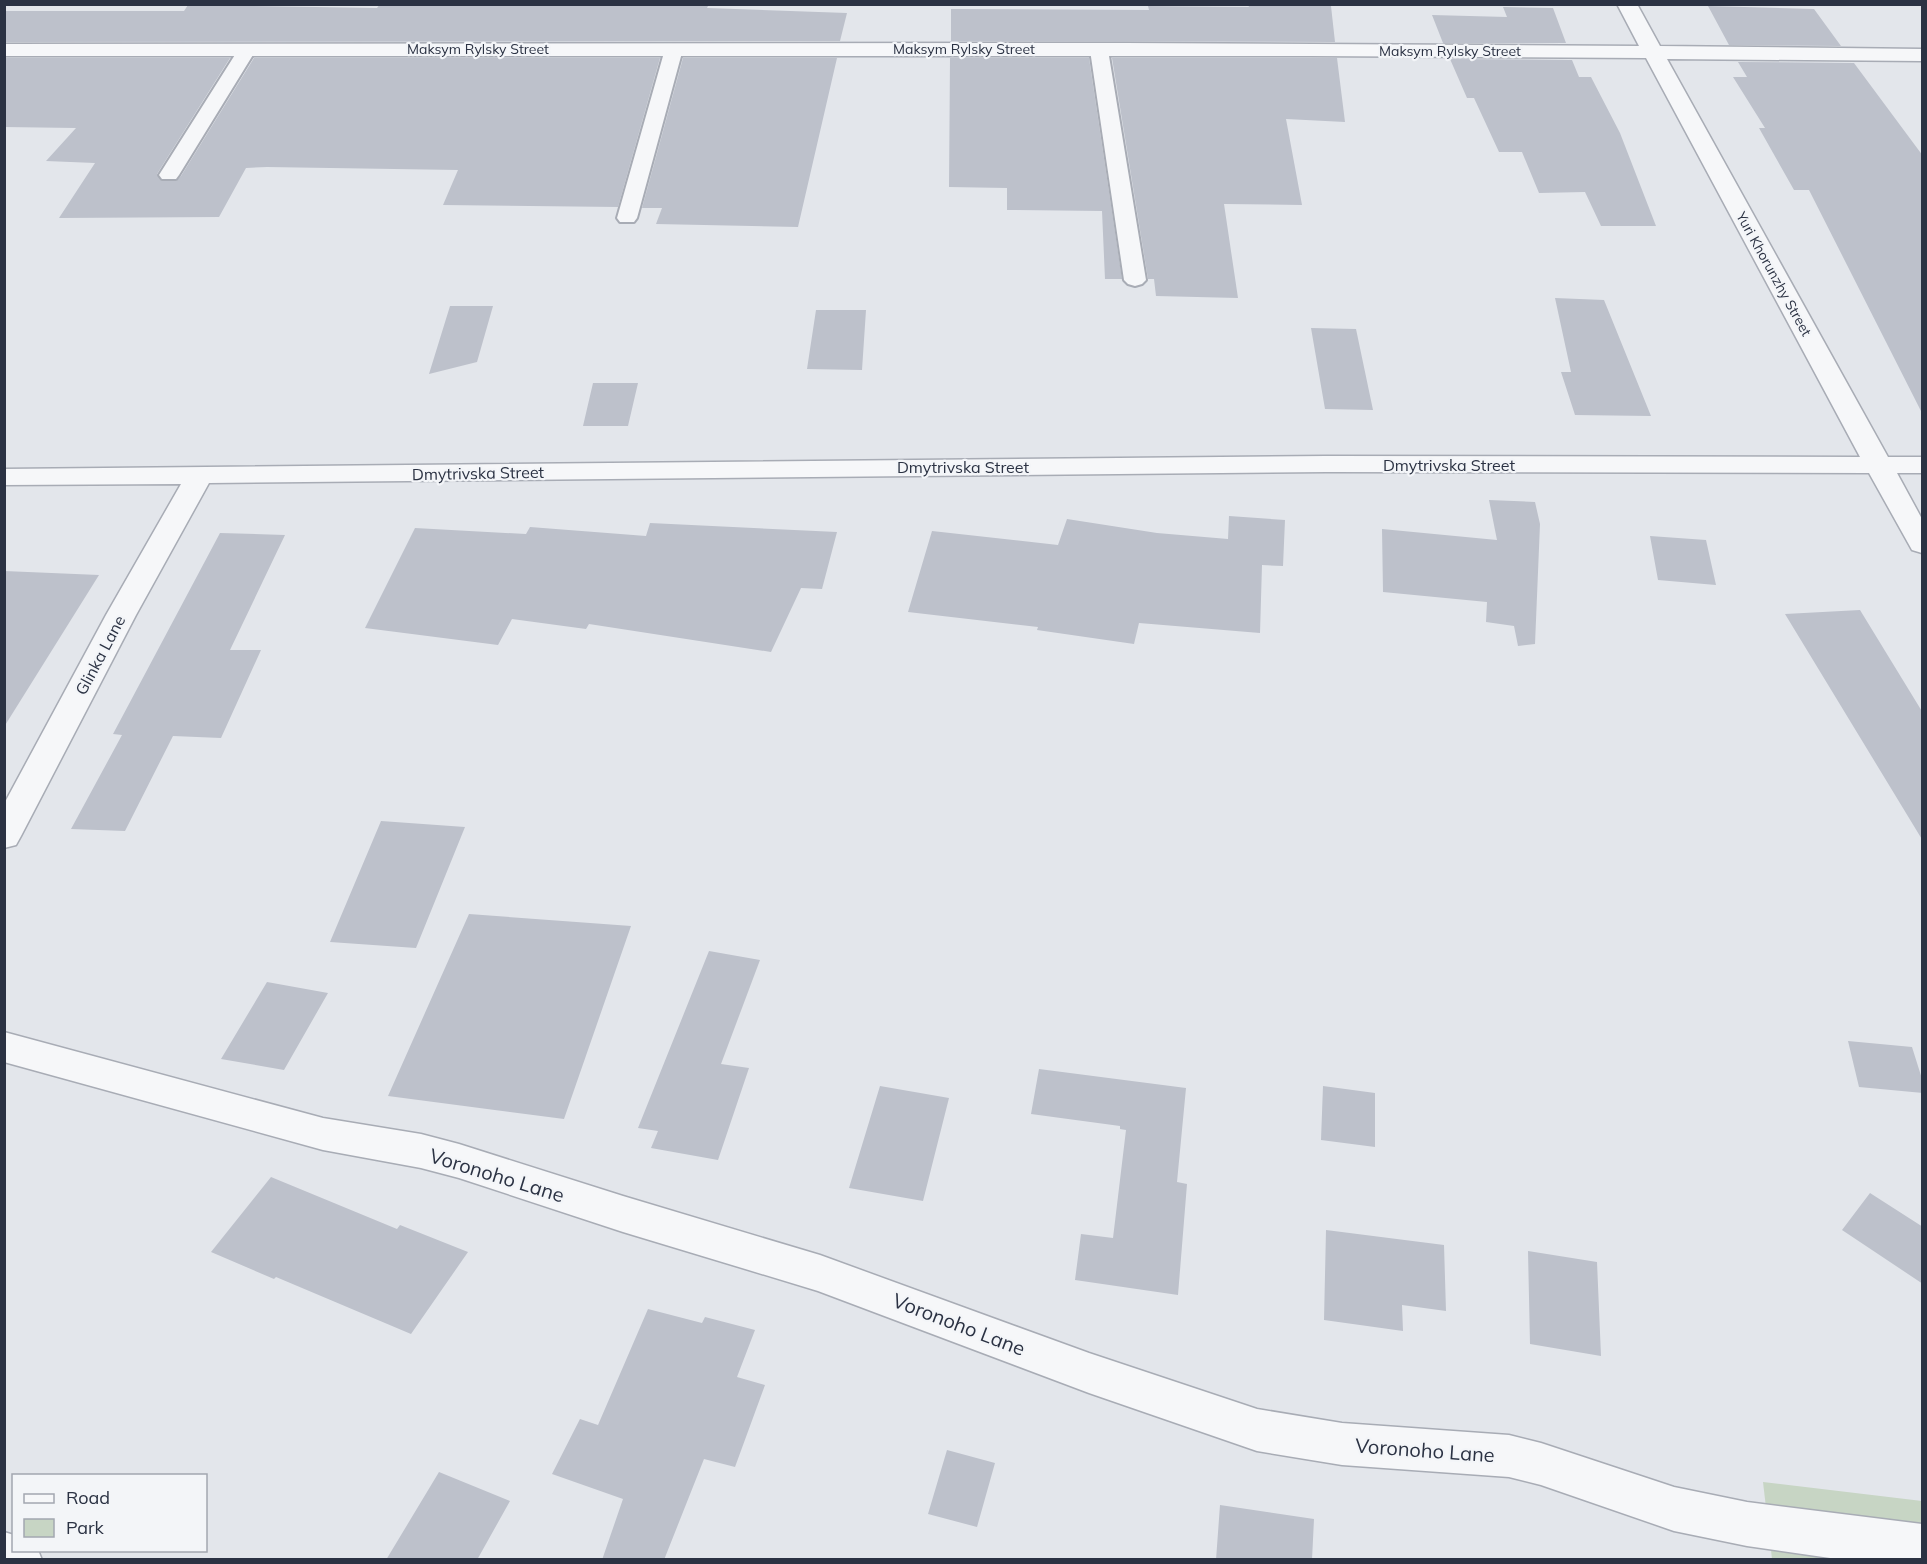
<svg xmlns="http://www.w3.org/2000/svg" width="1927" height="1564" font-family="Mulish,sans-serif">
  <rect width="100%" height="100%" fill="#e3e6eb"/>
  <path fill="#c7d5c4" d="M 1763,1482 L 1922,1501 L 1922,1559 L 1772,1559 Z"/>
  <path fill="#bdc1cb" d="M 380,4 L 709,4 L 707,8 L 847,13 L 840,41 L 4,42 L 4,11 L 184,11 L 188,5 L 377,8 Z
    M 1248,5 L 1331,6 L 1335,42 L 951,41 L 951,9 L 1149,10 L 1148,6 L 1249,7 Z
    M 1708,6 L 1814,9 L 1841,46 L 1729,45 Z
    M 1503,7 L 1553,8 L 1566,43 L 1443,43 L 1432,15 L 1507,17 Z
    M 4,58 L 230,58 L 157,174 L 162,181 L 176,181 L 181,176 L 254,58 L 660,58 L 618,207 L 443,205 L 458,170 L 267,167 L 246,168 L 219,217 L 59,218 L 95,163 L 46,161 L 76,128 L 4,127 Z
    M 683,58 L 837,58 L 798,227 L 656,224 L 662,208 L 642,208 Z
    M 950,58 L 1089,58 L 1122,279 L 1105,279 L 1102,211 L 1007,210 L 1007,188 L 949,187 Z
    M 1112,58 L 1337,58 L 1345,122 L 1286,119 L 1302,205 L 1224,204 L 1238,298 L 1156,296 L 1154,279 L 1148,279 Z
    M 1450,59 L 1572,60 L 1579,77 L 1591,77 L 1620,133 L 1656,226 L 1601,226 L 1585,192 L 1539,193 L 1522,152 L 1499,152 L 1474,98 L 1467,98 Z
    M 1738,62 L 1854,63 L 1923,156 L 1923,415 L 1809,190 L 1794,190 L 1759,128 L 1765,128 L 1733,77 L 1747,77 Z
    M 1555,298 L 1604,300 L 1651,416 L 1575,415 L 1561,372 L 1571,372 Z
    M 450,306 L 493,306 L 477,362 L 429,374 Z
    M 816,310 L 866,310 L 862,370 L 807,369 Z
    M 1311,328 L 1356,329 L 1373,410 L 1325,409 Z
    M 593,383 L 638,383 L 628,426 L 583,426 Z
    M 1489,500 L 1535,502 L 1540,524 L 1535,644 L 1518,646 L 1514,626 L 1486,622 L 1487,602 L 1383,592 L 1382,529 L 1497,540 Z
    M 1229,516 L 1285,520 L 1283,566 L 1262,565 L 1260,633 L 1139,623 L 1134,644 L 1037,630 L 1038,627 L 908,612 L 932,531 L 1058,545 L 1067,519 L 1157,533 L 1228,539 Z
    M 650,523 L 837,532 L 822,589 L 801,588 L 771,652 L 589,624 L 586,629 L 512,619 L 498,645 L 365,628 L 415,528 L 526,534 L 530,527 L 646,536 Z
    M 220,533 L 285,535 L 230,650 L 261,650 L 221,738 L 173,736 L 125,831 L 71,829 L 122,735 L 113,734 Z
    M 1650,536 L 1706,540 L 1716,585 L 1658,580 Z
    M 4,571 L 99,575 L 4,727 Z
    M 1860,610 L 1923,713 L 1923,841 L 1785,614 Z
    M 381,821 L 465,827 L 416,948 L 330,942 Z
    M 469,914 L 631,926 L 564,1119 L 388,1096 Z
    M 709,951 L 760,960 L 721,1064 L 749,1068 L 718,1160 L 651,1148 L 658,1131 L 638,1128 Z
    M 267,982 L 328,993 L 284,1070 L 221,1059 Z
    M 1848,1041 L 1912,1047 L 1923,1082 L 1923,1093 L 1859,1087 Z
    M 1039,1069 L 1186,1088 L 1177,1182 L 1187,1184 L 1178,1295 L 1075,1280 L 1081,1234 L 1113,1238 L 1126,1130 L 1120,1129 L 1120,1126 L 1031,1114 Z
    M 880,1086 L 949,1098 L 923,1201 L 849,1188 Z
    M 1323,1086 L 1375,1093 L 1375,1147 L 1321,1140 Z
    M 271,1177 L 397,1229 L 400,1225 L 468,1252 L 411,1334 L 276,1277 L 274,1279 L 211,1252 Z
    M 1870,1193 L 1923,1227 L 1923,1284 L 1842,1230 Z
    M 1326,1230 L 1444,1245 L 1446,1311 L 1402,1305 L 1403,1331 L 1324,1320 Z
    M 1528,1251 L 1597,1262 L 1601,1356 L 1530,1344 Z
    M 648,1309 L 702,1323 L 705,1317 L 755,1330 L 737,1377 L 765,1385 L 735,1467 L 704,1459 L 664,1560 L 602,1560 L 623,1499 L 552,1474 L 580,1419 L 598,1425 Z
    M 947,1450 L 995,1463 L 977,1527 L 928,1514 Z
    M 439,1472 L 510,1501 L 477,1560 L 386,1560 Z
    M 1220,1505 L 1314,1519 L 1312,1560 L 1216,1560 Z"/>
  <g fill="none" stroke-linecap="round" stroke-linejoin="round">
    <g stroke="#a8acb5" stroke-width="4">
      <path id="lane" d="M 674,44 L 680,45 L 683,49 L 637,218 L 634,222 L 620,222 L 617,218 L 665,49 L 668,45 Z
        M 247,45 L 253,46 L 256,50 L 179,175 L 176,179 L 162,179 L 159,175 L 238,50 L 241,46 Z
        M 1099,45 L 1105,46 L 1108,50 L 1146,280 L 1142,284 L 1135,286 L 1128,284 L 1124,280 L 1090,50 L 1093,46 Z"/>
    </g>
    <g stroke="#a8acb5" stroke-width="3">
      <path id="street" d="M 1617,4 L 1637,4 L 1660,46 L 1922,49 L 1922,61 L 1667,59 L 1888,457 L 1922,457 L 1922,473 L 1897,473 L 1922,519 L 1922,553 L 1912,550 L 1869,473 L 1326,472 L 209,483 L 136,615 L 21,836 L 16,845 L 4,848 L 4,804 L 106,615 L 181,484 L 4,485 L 4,469 L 1326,456 L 1860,457 L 1646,58 L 1311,56 L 4,56 L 4,44 L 1124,43 L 1639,46 Z
        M 4,1032 L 323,1118 L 421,1134 L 459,1144 L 623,1196 L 820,1255 L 1089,1353 L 1257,1409 L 1342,1423 L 1509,1435 L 1541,1443 L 1674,1487 L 1747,1502 L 1922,1524 L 1922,1560 L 1844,1560 L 1747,1546 L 1674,1531 L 1541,1485 L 1509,1477 L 1342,1465 L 1257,1451 L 1089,1393 L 818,1291 L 623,1232 L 459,1178 L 421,1168 L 323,1150 L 4,1062 Z
        M 4,1532 L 14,1535 L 14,1550 L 38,1550 L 42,1560 L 4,1560 Z"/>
    </g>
    <use href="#lane" fill="#f6f7f9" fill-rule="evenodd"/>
    <use href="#street" fill="#f6f7f9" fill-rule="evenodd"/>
  </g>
  <g text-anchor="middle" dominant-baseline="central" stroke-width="4.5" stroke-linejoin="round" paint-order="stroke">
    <g font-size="14" fill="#2b3243" stroke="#f3f5f8">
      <text x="478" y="49">Maksym Rylsky Street</text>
      <text x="964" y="49">Maksym Rylsky Street</text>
      <text x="1450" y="51">Maksym Rylsky Street</text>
      <text transform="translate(1774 274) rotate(61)">Yuri Khorunzhy Street</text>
    </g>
    <g font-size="16" fill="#2b3243" stroke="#f3f5f8">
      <text x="1449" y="465">Dmytrivska Street</text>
      <text x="963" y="467">Dmytrivska Street</text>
      <text transform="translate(478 473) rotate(-1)">Dmytrivska Street</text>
      <text transform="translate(100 655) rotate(-62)">Glinka Lane</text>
    </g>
    <g font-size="20" fill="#2b3243" stroke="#f3f5f8">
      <text transform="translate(497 1175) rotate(17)">Voronoho Lane</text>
      <text transform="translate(959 1324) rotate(21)">Voronoho Lane</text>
      <text transform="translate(1425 1450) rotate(4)">Voronoho Lane</text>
    </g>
  </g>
  <rect width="1927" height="1564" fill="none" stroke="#2b3243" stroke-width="12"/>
  <rect x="12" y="1474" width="195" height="78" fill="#f3f5f8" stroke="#a3a7b0" stroke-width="1.5"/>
  <rect x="24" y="1494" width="30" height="9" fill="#f6f7f9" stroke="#a3a7b0" stroke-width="1.5"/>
  <text x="66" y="1504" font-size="18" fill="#2b3243">Road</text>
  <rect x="24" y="1519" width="30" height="18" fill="#c7d5c4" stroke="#a3a7b0" stroke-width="1.5"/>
  <text x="66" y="1534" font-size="18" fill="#2b3243">Park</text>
</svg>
